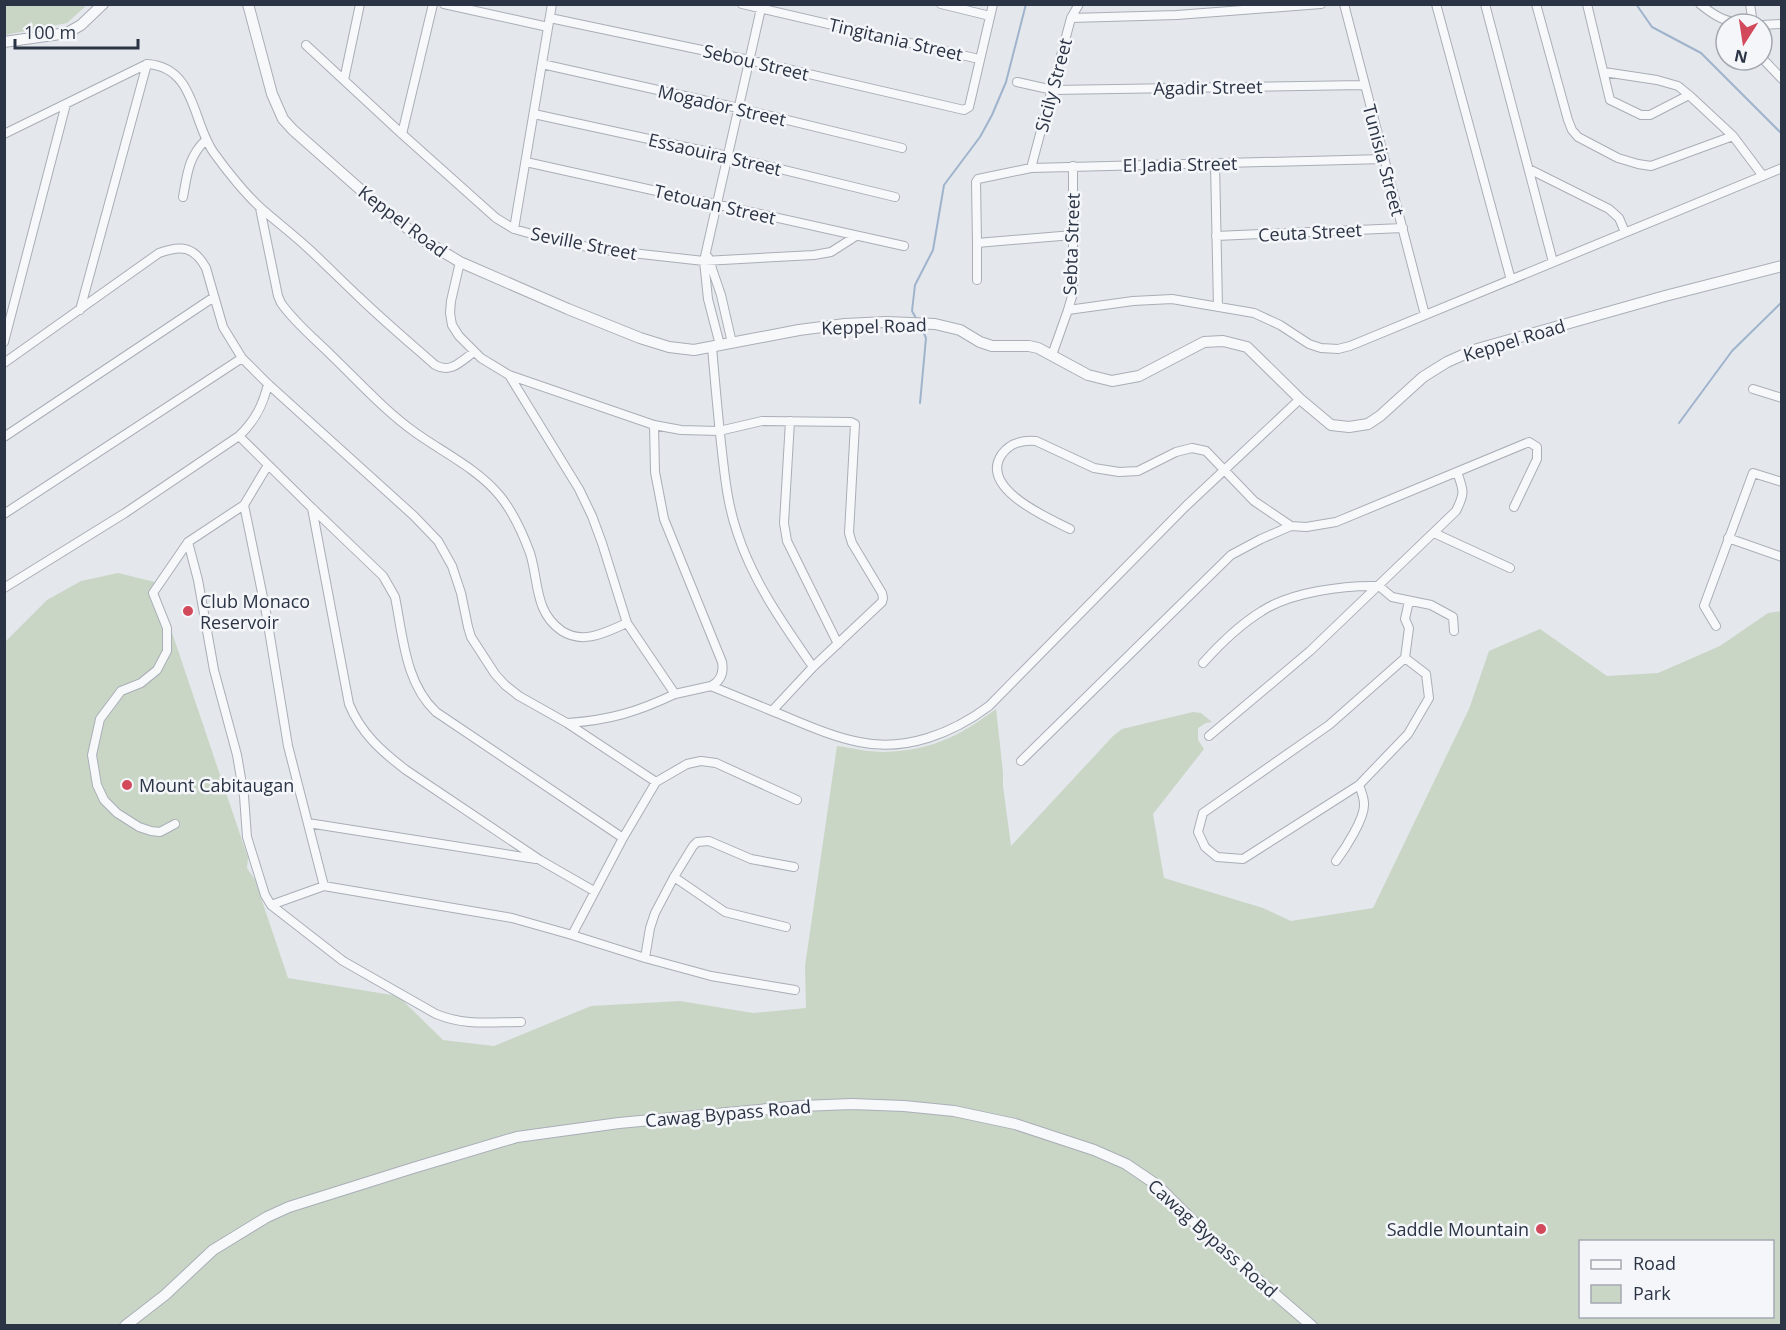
<svg xmlns="http://www.w3.org/2000/svg" width="1786" height="1330" font-family="'Open Sans',sans-serif">
  <rect width="100%" height="100%" fill="#e4e7ec"/>
  <path fill="#c9d6c5" fill-rule="evenodd" d="M 5,4 L 87,4 L 87,5 L 67,23 L 5,35 Z
    M 118,573 L 155,582 L 248,858 L 247,868 L 255,880 L 288,978 L 398,996 L 443,1040 L 494,1046 L 591,1006 L 680,1001 L 753,1013 L 806,1008 L 805,966 L 837,746 C 852,748 868,752 884,752 C 932,750 958,737 996,709 L 1003,772 L 1003,786 L 1011,846 L 1113,736 L 1122,729 L 1193,712 L 1201,713 L 1212,722 L 1206,723 L 1198,728 L 1198,740 L 1204,749 L 1153,814 L 1164,878 L 1263,908 L 1291,921 L 1373,908 L 1469,709 L 1489,651 L 1540,629 L 1607,676 L 1658,673 L 1720,646 L 1768,613 L 1781,611 L 1781,1325 L 5,1326 L 5,642 L 47,600 L 81,581 ZM 1580,1242 L 1772,1242 L 1772,1316 L 1580,1316 Z"/>
  <g fill="none" stroke-linecap="round" stroke-linejoin="round">
    <path stroke="#9fb4cc" stroke-width="2" d="M 1636,4 L 1652,27 L 1701,53 L 1782,134
      M 917,320 L 912,311 L 915,285 L 933,250 L 944,185 L 980,137 L 992,115 L 1006,82 L 1026,4
      M 920,403 L 926,338 L 921,327
      M 1679,423 L 1732,351 L 1782,302"/>
    <g stroke="#a9aeb7" stroke-width="10">
      <path id="minor" d="M 444,4 L 548,27
        M 742,4 L 979,59
        M 941,4 L 990,16
        M 1344,4 L 1425,315
        M 1436,4 L 1511,280
        M 1485,4 L 1553,262
        M 1536,4 L 1568,120 L 1572,130 L 1578,137 L 1618,158 L 1638,164 L 1651,166 L 1733,136
        M 1587,4 L 1610,100 L 1641,115 L 1650,115 L 1689,95
        M 1700,4 C 1716,17 1725,22 1746,24
        M 1750,4 L 1753,24
        M 550,18 L 749,60 L 964,110 L 969,107 L 993,4
        M 1071,18 L 1177,15 L 1321,4
        M 1762,25 L 1782,24
        M 306,45 L 402,134 L 496,218 L 514,229 L 560,242 L 605,250 L 704,261 L 814,255 L 831,252 L 856,236
        M 1762,58 L 1782,79
        M 542,64 L 738,108 L 902,148
        M 1604,72 L 1657,80 L 1678,86 L 1689,95 L 1733,136 L 1763,176
        M 344,80 L 360,4
        M 1017,82 L 1053,90 L 1364,85
        M 534,114 L 727,156 L 895,197
        M 4,134 L 147,64 C 196,67 192,123 214,153 C 226,170 247,196 262,209 C 278,223 295,236 310,250 C 327,266 343,282 360,298 C 384,321 410,343 435,365 C 451,374 461,361 474,352
        M 402,134 L 433,4
        M 526,162 L 904,246
        M 1215,163 L 1218,307
        M 1031,168 L 1071,18 L 1079,4
        M 1529,169 L 1609,209 L 1619,218 L 1625,232
        M 183,197 C 187,176 188,156 206,140
        M 260,208 L 278,296 L 281,303 C 295,323 315,339 332,356 C 359,382 385,411 416,433 C 444,453 478,469 500,496 C 513,512 523,534 530,553 C 539,581 534,612 562,631 C 584,645 606,632 627,623
        M 514,229 L 552,4
        M 1073,235 L 977,243 L 976,182 L 978,179 L 1031,168 L 1384,159
        M 1216,236 L 1403,228
        M 708,257 L 721,295 L 732,343
        M 460,262 L 451,301 L 450,313 L 452,325 L 459,336 L 481,358 L 509,375 L 654,425 L 681,430 L 719,431 L 762,421 L 851,422 L 855,424 L 849,533 L 852,543 L 882,593 L 883,598 L 882,602 L 813,667 L 772,711 L 711,686 L 675,694
        M 977,280 L 977,243
        M 80,310 L 147,64
        M 1068,310 L 1133,301 L 1172,299 L 1254,313 L 1280,325 L 1309,344 L 1321,348 L 1338,349 L 1350,346 L 1782,168
        M 4,342 L 66,104
        M 720,345 L 708,299 L 704,261 L 762,4
        M 712,347 C 715,382 718,417 722,452 C 725,479 728,506 737,532 C 753,582 784,625 813,667
        M 1052,355 L 1068,310 L 1073,293 L 1073,166
        M 4,363 L 159,253 C 181,245 194,246 206,268 L 223,327 L 242,358 L 268,384 L 414,516 L 438,541 L 452,566 L 461,593 L 468,627 L 471,637 L 495,674 L 505,685 L 519,696 L 567,723 L 656,782
        M 509,375 L 579,489 L 592,516 L 602,543 L 627,623 L 675,694 C 637,712 610,720 568,723
        M 1753,389 L 1782,398
        M 790,421 L 784,523 L 787,541 L 838,644
        M 654,425 L 655,472 L 664,519 L 722,662 C 724,673 721,681 711,686
        M 239,436 L 312,508 L 349,704 C 361,733 381,751 406,770 L 540,860 L 594,891
        M 4,437 L 214,297
        M 244,505 L 266,612 L 288,746 L 324,886
        M 312,508 L 383,576 L 395,597 C 403,636 405,683 436,712 L 623,838
        M 4,514 L 242,358
        M 1070,529 C 1048,518 978,488 1002,454 C 1011,442 1023,440 1036,441 L 1094,468 L 1119,472 L 1138,471 L 1176,452 L 1192,448 L 1206,451 L 1254,501 L 1291,526
        M 1434,533 L 1510,568
        M 1728,538 L 1782,557
        M 188,542 L 198,580 L 214,670 L 237,755 L 244,796 L 247,837 L 265,895 L 271,905 L 343,961 L 436,1014 C 465,1026 490,1022 521,1022
        M 4,588 L 125,513 L 239,436 C 255,421 263,405 268,384
        M 1716,626 L 1704,606 L 1753,473 L 1782,482
        M 1203,663 C 1219,645 1241,624 1262,611 C 1291,592 1345,585 1379,586 L 1392,597 L 1431,605 L 1453,617 L 1454,631
        M 772,711 C 800,722 829,736 859,742 C 906,752 953,733 989,706 L 1186,506 L 1300,399
        M 1209,736 L 1310,651 L 1456,511 C 1465,493 1464,491 1457,472
        M 1021,761 L 1231,555 L 1261,539 L 1291,526 L 1306,527 L 1336,522 L 1529,442 L 1537,447 L 1537,459 L 1514,507
        M 1359,785 L 1243,859 L 1217,857 L 1205,847 L 1198,832 L 1203,813 L 1329,725 L 1405,658 L 1409,628 L 1405,619 L 1409,601
        M 308,823 L 536,859
        M 175,824 L 160,832 L 151,831 L 139,827 L 117,813 L 104,800 L 97,785 L 92,755 L 100,719 L 121,691 L 141,683 L 157,670 L 167,651 L 167,628 L 153,593 L 188,542 L 244,505 L 268,465
        M 1336,861 C 1345,849 1365,818 1364,804 C 1364,797 1361,791 1359,785 L 1408,734 L 1429,698 L 1426,674 L 1405,658
        M 674,877 L 725,912 L 786,927
        M 271,905 L 324,886 L 512,918 L 572,935 L 645,958 L 711,976 L 795,990
        M 572,935 L 623,838 L 656,782 L 687,764 L 701,761 L 716,763 L 797,800
        M 645,958 L 650,928 L 655,913 L 674,877 L 693,846 L 697,842 L 709,841 L 751,859 L 794,867"/>
    </g>
    <g stroke="#a9aeb7" stroke-width="12">
      <path id="tertiary" d="M 248,4 L 272,94 L 283,119 L 293,130 L 379,206 L 420,238 L 460,262 L 568,309 L 640,338 L 669,347 L 694,350 L 799,330 L 845,324 L 886,322 L 935,324 L 960,330 L 980,342 L 992,346 L 1029,346 L 1038,348 L 1088,375 L 1112,381 L 1139,376 L 1204,342 L 1223,341 L 1247,347 L 1300,399 L 1331,425 L 1349,427 L 1368,424 L 1380,416 L 1423,377 L 1447,362 L 1474,350 L 1665,296 L 1782,266
        M 4,42 L 67,33 L 81,25 L 103,4
        M 125,1326 L 165,1295 L 213,1250 L 267,1217 L 289,1207 L 413,1168 L 517,1137 L 619,1123 L 801,1106 L 852,1104 L 904,1106 L 954,1111 L 1015,1124 L 1094,1150 L 1126,1164 L 1157,1185 L 1213,1241 L 1312,1326"/>
    </g>
    <use href="#minor" stroke="#f7f8fa" stroke-width="8"/>
    <use href="#tertiary" stroke="#f7f8fa" stroke-width="10"/>
  </g>
  <g fill="#d1495b" stroke="#f4f6f9" stroke-width="2">
    <circle cx="188" cy="611" r="6"/>
    <circle cx="127" cy="785" r="6"/>
    <circle cx="1541" cy="1229" r="6"/>
  </g>
  <g text-anchor="middle" dominant-baseline="central" stroke-width="5" stroke-linejoin="round" paint-order="stroke">
    <g font-size="18" fill="#2b3445" stroke="#f4f6f9">
      <text transform="translate(896 39) rotate(13)">Tingitania Street</text>
      <text transform="translate(756 62) rotate(13)">Sebou Street</text>
      <text transform="translate(1053 85) rotate(-75)">Sicily Street</text>
      <text transform="translate(1208 87) rotate(-1)">Agadir Street</text>
      <text transform="translate(722 105) rotate(13)">Mogador Street</text>
      <text transform="translate(715 154) rotate(13)">Essaouira Street</text>
      <text transform="translate(1384 160) rotate(75)">Tunisia Street</text>
      <text transform="translate(1180 164) rotate(-1)">El Jadia Street</text>
      <text transform="translate(715 204) rotate(13)">Tetouan Street</text>
      <text transform="translate(403 221) rotate(37)">Keppel Road</text>
      <text transform="translate(1310 232) rotate(-3)">Ceuta Street</text>
      <text transform="translate(584 243) rotate(11)">Seville Street</text>
      <text transform="translate(1071 244) rotate(-88)">Sebta Street</text>
      <text transform="translate(874 326) rotate(-2)">Keppel Road</text>
      <text transform="translate(1514 340) rotate(-17)">Keppel Road</text>
      <text transform="translate(728 1113) rotate(-5)">Cawag Bypass Road</text>
      <text transform="translate(1213 1238) rotate(42)">Cawag Bypass Road</text>
    </g>
    <g font-size="18" fill="#2b3445" stroke="#f4f6f9" text-anchor="start">
      <text x="200" y="601">Club Monaco<tspan x="200" dy="21">Reservoir</tspan></text>
      <text x="139" y="785">Mount Cabitaugan</text>
      <text x="1529" y="1229" text-anchor="end">Saddle Mountain</text>
    </g>
  </g>
  <rect width="1786" height="1330" fill="none" stroke="#2b3445" stroke-width="12"/>
  <rect x="1579" y="1240" width="195" height="78" fill="#f4f6f9" stroke="#a4a8b1" stroke-width="1.5"/>
  <rect x="1591" y="1260" width="30" height="9" fill="#f7f8fa" stroke="#a4a8b1" stroke-width="1.5"/>
  <text x="1633" y="1270" font-size="18" fill="#2b3445">Road</text>
  <rect x="1591" y="1285" width="30" height="18" fill="#c9d6c5" stroke="#a4a8b1" stroke-width="1.5"/>
  <text x="1633" y="1300" font-size="18" fill="#2b3445">Park</text>
  <g transform="translate(1744 42) rotate(192)"><circle r="28" fill="#f4f6f9" stroke="#a4a8b1" stroke-width="1.5"/>
  <path d="M0-4.5L10 22L0 15L-10 22Z" fill="#d1495b"/>
  <text y="-9" font-size="16" font-weight="bold" text-anchor="middle" fill="#2b3445">N</text>
  </g>
  <path d="M15 39v9h123v-9" fill="none" stroke="#2b3445" stroke-width="3"/>
  <text x="24" y="39" font-size="18" fill="#2b3445" stroke="#f4f6f9" stroke-width="4.5" paint-order="stroke">100 m</text>
</svg>
